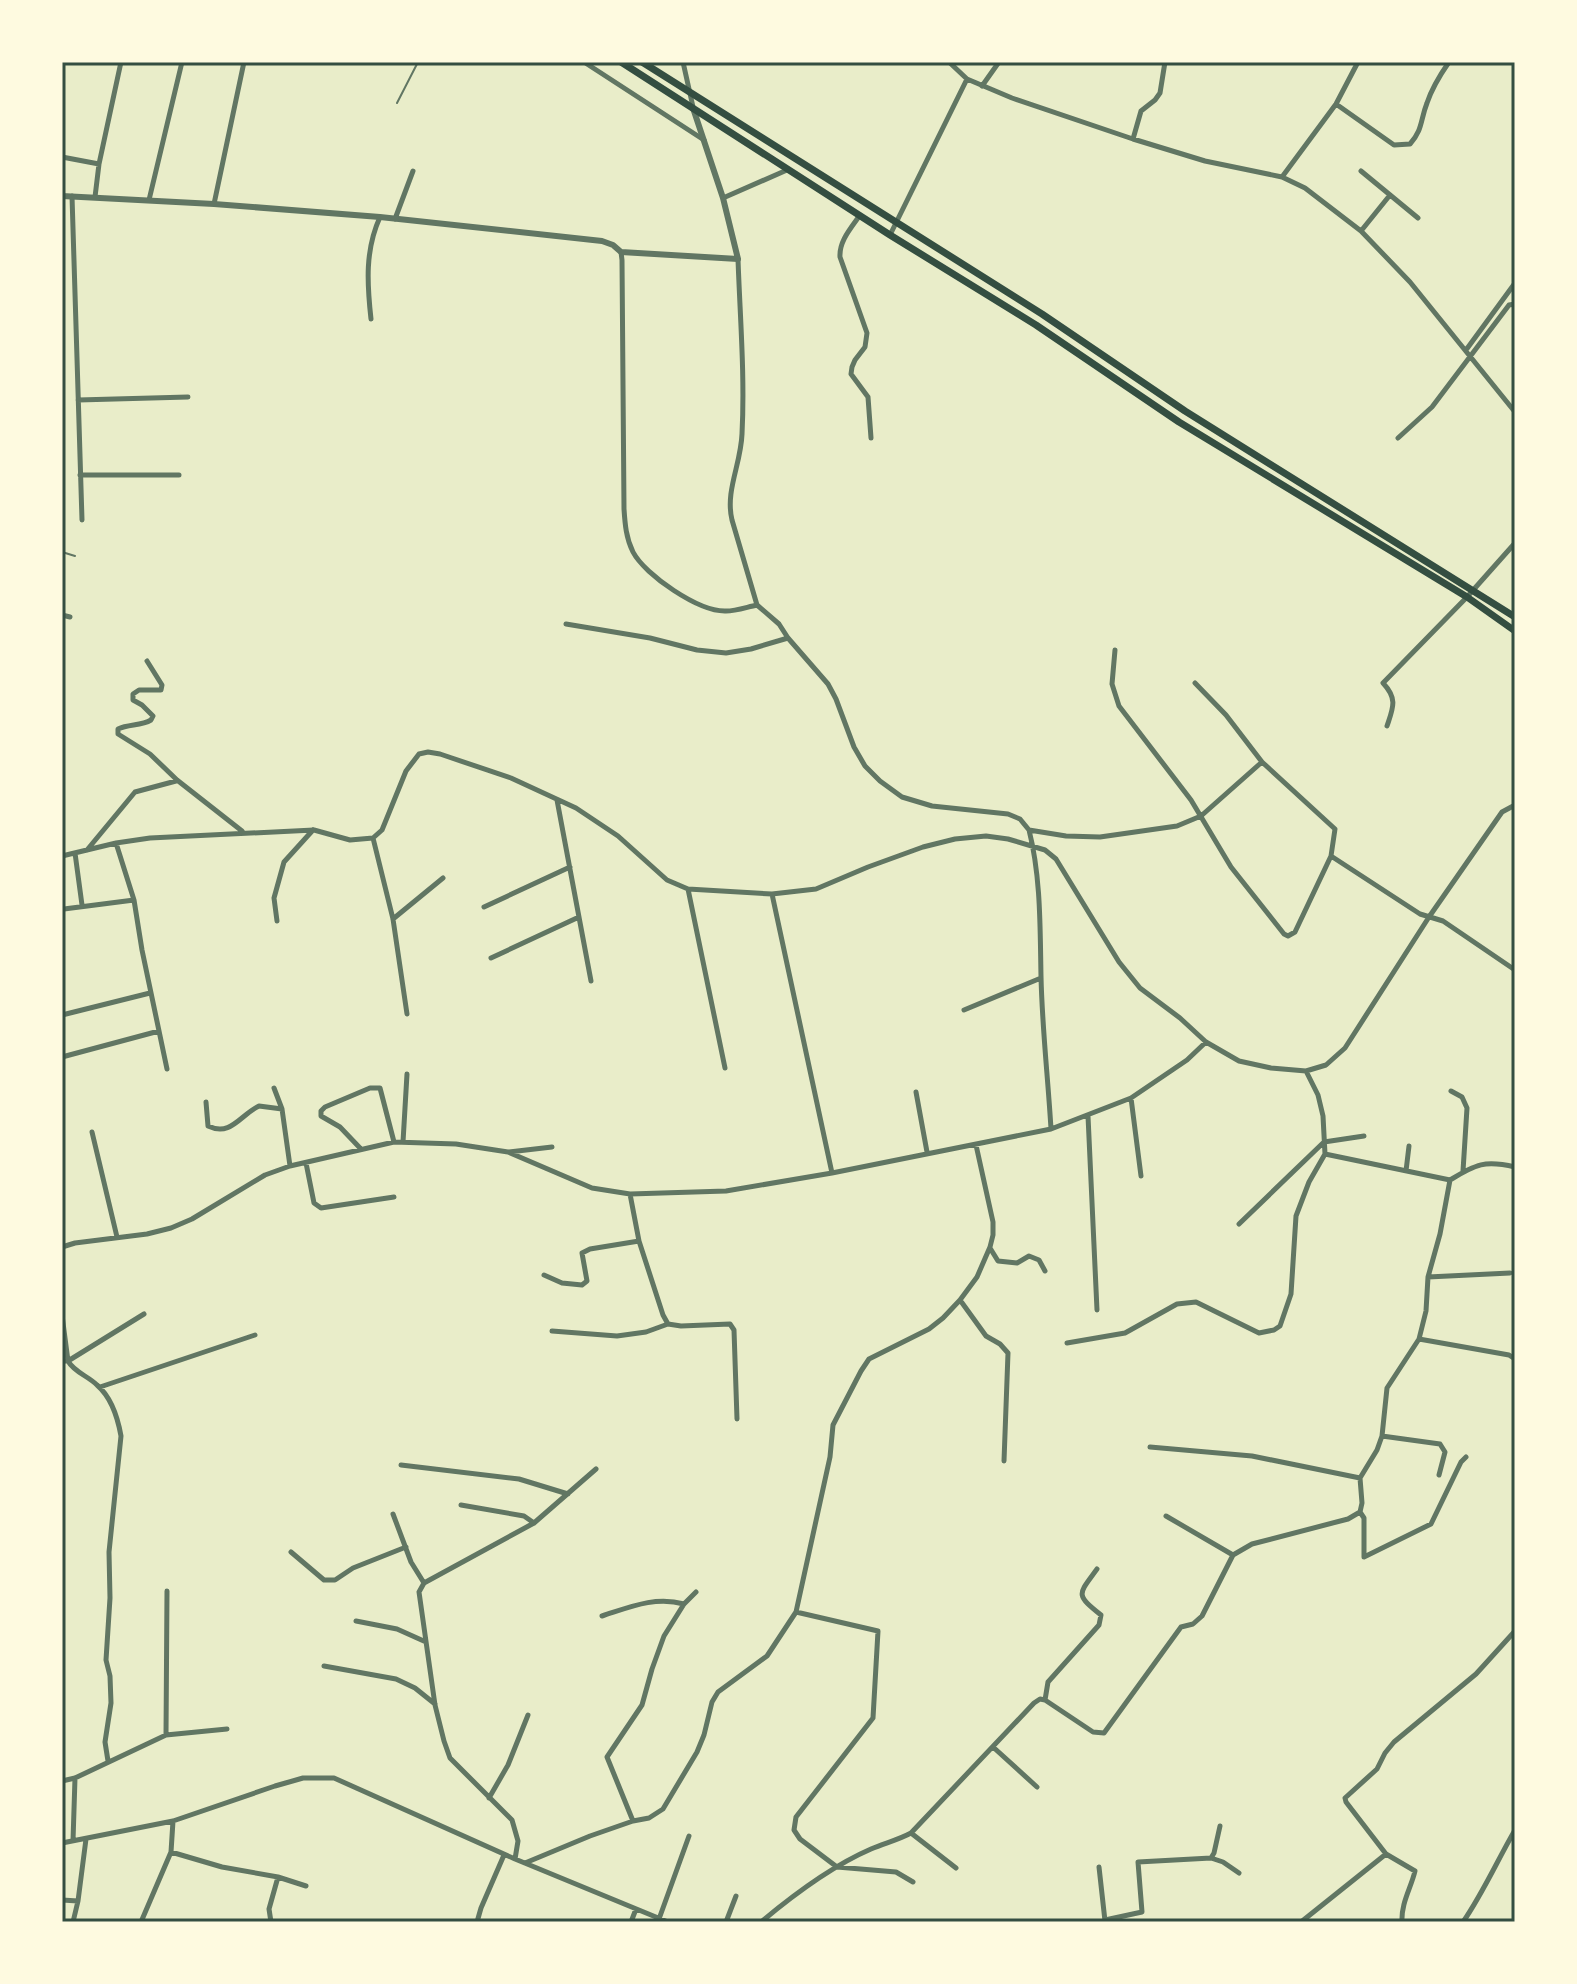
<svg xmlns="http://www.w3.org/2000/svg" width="1577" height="1984" font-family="'PT Sans',sans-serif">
  <rect width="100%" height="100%" fill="#e9edc9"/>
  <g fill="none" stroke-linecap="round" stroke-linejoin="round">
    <path stroke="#617663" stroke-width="2" d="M 397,103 L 418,62
      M 62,552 L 75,556"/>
    <path stroke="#617663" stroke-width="5" d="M 584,62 L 704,140
      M 683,62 L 693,107
      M 949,62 L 967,79 L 1012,98 L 1133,139 L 1205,161 L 1282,177 L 1305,188 L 1361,231 L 1410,282 L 1515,412
      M 982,86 L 999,62
      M 1336,104 L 1394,145 L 1410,144 C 1423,129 1420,121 1427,103 C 1432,88 1440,75 1449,62
      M 1133,139 L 1141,111 L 1155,100 L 1160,93 L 1165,62
      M 62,157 L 99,164
      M 1361,171 L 1418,218
      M 1282,177 L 1336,104 L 1358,62
      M 72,196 L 82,520
      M 95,197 L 99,164 L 121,62
      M 723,198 L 787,170
      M 149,200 L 182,62
      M 214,204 L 244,62
      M 860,215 C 851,228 839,241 840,257 L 867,333 L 865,347 L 855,360 L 852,367 L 851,374 L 868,397 L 871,438
      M 395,219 L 413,171
      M 1361,231 L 1390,195
      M 890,235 L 967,79
      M 621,252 L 622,260 L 624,509 C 625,524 626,538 633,552 C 645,575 699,612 726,611 C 736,611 747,607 757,605
      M 738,259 C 740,317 745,376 742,434 C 741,464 725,491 732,520 L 757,605 L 779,624 L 788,638 L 828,684 L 836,699 L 854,747 L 865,766 L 880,781 L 902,797 L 932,806 L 1008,814 L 1020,819 L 1029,830 L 1066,836 L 1100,837 L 1177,826 L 1201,816 L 1262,762
      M 371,319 C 367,283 365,250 380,217
      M 1466,350 L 1515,283
      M 78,400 L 188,397
      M 1398,438 L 1432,407 L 1509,305 L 1515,304
      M 80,475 L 179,475
      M 62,615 L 70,617
      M 566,624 L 650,638 L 697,650 L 726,653 L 751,649 L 788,638
      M 1115,650 L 1112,684 L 1119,706 L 1191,800 L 1231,867 L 1284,934 L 1288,936 L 1295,932 L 1331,856 L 1335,829 L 1262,762 L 1226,715 L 1195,683
      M 147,661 L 162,685 L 161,690 L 139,690 L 133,694 L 133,700 L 142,705 L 153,716 L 151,720 C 141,726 129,724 118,729 L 118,734 L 150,754 L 177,780 L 242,831
      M 1387,726 C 1393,708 1398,699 1383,683 L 1467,597 L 1515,543
      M 557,800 L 591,981
      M 1029,830 C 1041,877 1040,928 1041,976 C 1042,1027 1048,1078 1051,1129
      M 373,838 L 393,919 L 407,1014
      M 116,843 L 134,900 L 142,950 L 167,1069
      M 87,850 L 135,792 L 176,781
      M 75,853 L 82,905
      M 62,856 L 116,843 L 150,838 L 314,830 L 350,840 L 373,838 L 382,830 L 406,771 L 419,754 L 428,752 L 440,754 L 511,778 L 576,808 L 618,836 L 667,880 L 688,889 L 772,894 L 816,889 L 868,867 L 923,847 L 955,839 L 986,836 L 1008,839 L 1045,850 L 1056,859 L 1119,962 L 1140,988 L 1180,1018 L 1206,1042 L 1239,1061 L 1271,1068 L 1306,1071 L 1326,1065 L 1345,1048 L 1429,917 L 1502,812 L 1515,805
      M 1331,856 L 1420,914 L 1443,921 L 1515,970
      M 688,889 L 725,1068
      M 772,894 L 832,1173
      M 484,907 L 570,867
      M 64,909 L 134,900
      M 393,919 L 443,878
      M 277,921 L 274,898 L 284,862 L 313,830
      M 491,958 L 579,917
      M 964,1010 L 1041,978
      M 62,1015 L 150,993
      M 62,1057 L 159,1031
      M 274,1088 L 282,1109 L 290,1166
      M 1451,1091 L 1462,1097 L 1467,1108 L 1463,1171
      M 916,1092 L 927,1152
      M 1131,1098 L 1141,1176
      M 206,1102 L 208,1126 C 231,1137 240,1115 259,1106 L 282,1109
      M 1088,1116 L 1097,1310
      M 92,1132 L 117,1237
      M 403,1142 L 407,1074
      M 360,1148 L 340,1127 L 321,1116 L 321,1111 L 325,1107 L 370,1088 L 380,1088 L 394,1142
      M 509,1152 L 552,1147
      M 1325,1154 L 1450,1180 C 1476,1164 1485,1160 1515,1167
      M 306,1163 L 314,1203 L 321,1208 L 394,1197
      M 1406,1171 L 1409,1146
      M 630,1194 L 639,1241 L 663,1315 L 668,1324
      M 1239,1224 L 1324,1142 L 1364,1136
      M 62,1247 L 75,1243 L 147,1234 L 171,1228 L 192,1219 L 265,1175 L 290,1166 L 394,1142 L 456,1144 L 508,1152 L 592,1188 L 630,1194 L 726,1191 L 832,1173 L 1051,1129 L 1131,1098 L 1187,1060 L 1206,1042
      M 990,1248 L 998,1261 L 1017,1263 L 1029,1256 L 1039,1260 L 1045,1271
      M 544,1275 L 562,1283 L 582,1285 L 587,1281 L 582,1253 L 590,1249 L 639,1241
      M 1428,1277 L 1510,1273
      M 960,1300 L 986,1336 L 1000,1344 L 1008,1353 L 1004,1461
      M 62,1315 L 68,1361 C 74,1372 88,1376 97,1385 C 111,1397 118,1419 121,1436 L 109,1552 L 110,1598 L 106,1660 L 110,1676 L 111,1703 L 105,1742 L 108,1761
      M 552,1331 L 617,1336 L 646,1332 L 668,1324 L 681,1326 L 730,1324 L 734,1330 L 737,1419
      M 1419,1339 L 1509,1355 L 1515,1359
      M 1067,1343 L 1125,1333 L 1177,1304 L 1196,1302 L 1259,1333 L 1274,1330 L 1280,1326 L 1291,1294 L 1296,1216 L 1309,1182 L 1325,1154 L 1323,1116 L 1318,1095 L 1306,1071
      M 62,1361 L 68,1361 L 144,1314
      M 100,1387 L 255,1335
      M 1382,1436 L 1440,1444 L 1445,1452 L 1439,1475
      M 1150,1447 L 1252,1456 L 1360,1478
      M 401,1465 L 519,1479 L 568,1494
      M 461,1505 L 524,1516 L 534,1523
      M 1360,1512 L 1364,1518 L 1364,1557 L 1431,1524 L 1461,1462 L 1466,1457
      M 393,1514 L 411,1562 L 424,1583
      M 1166,1516 L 1233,1555
      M 291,1552 L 324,1580 L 335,1580 L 353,1568 L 406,1547
      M 796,1612 L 878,1631 L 873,1718 L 796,1817 L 794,1830 L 800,1839 L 837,1867 L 896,1872 L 913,1882
      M 602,1616 C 630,1607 655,1596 684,1604
      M 356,1621 L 397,1629 L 426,1642
      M 324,1666 L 396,1679 L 415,1688 L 435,1704
      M 1045,1700 L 1048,1682 L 1099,1625 L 1101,1615 C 1075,1594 1078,1595 1097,1569
      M 166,1735 L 167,1591
      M 993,1747 L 1037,1787
      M 62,1781 L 75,1778 L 166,1735 L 227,1729
      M 489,1798 L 508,1765 L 528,1715
      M 633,1821 L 607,1757 L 642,1705 L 652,1669 L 664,1636 L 684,1604 L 696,1592
      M 911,1833 L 956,1868
      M 73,1841 L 75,1778
      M 62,1843 L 173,1821 L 275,1786 L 303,1778 L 334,1778 L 515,1859 L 668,1922
      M 171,1852 L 222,1867 L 278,1877 L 306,1886
      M 1211,1858 L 1223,1862 L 1239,1873
      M 515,1859 L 518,1841 L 512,1820 L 450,1758 L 444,1741 L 435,1705 L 419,1592 L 424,1583 L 534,1523 L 596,1469
      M 525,1863 L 590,1836 L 633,1821 L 649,1818 L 663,1809 L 697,1752 L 704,1735 L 712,1702 L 718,1692 L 767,1656 L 796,1612 L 830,1457 L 833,1425 L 861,1371 L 869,1359 L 929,1329 L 943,1318 L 960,1300 L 977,1277 L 990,1247 L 993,1235 L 993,1222 L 976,1145
      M 1099,1867 L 1105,1921
      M 62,1900 L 78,1901
      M 659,1919 L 689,1836
      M 1105,1920 L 1142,1912 L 1138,1862 L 1211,1858 L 1214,1853 L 1220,1826
      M 73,1922 L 78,1901 L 86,1839
      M 141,1922 L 171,1852 L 173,1821
      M 271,1922 L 269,1909 L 278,1877
      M 477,1922 L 481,1908 L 504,1855
      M 631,1922 L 636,1909
      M 726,1922 L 736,1896
      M 761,1922 C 792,1896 834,1865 871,1849 C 885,1843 898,1840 911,1833 L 1034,1703 L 1040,1699 L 1045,1700 L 1093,1732 L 1104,1733 L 1181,1627 L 1193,1624 L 1202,1616 L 1233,1555 L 1252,1544 L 1348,1519 L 1360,1512 L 1362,1503 L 1360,1478 L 1377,1450 L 1382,1436 L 1387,1388 L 1419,1339 L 1426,1311 L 1428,1277 L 1440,1234 L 1450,1180
      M 1301,1922 L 1386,1854
      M 1402,1922 C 1401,1903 1411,1888 1415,1871 L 1386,1854 L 1346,1802 L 1345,1798 L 1377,1769 L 1385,1753 L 1394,1742 L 1476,1674 L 1515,1631
      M 1463,1922 C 1483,1893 1497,1861 1515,1830"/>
    <path stroke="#617663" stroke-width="6" d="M 62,196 L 214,204 L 380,217 L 602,241 L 613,245 L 621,252 L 738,259 L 723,198 L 693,108"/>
    <path stroke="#344e41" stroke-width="7" d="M 621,62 L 890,235 L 1036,325 L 1179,422 L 1467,597 L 1515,631
      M 642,62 L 1042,314 L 1185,411 L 1515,617"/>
  </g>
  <rect width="1577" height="1984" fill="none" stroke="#fefae0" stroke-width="128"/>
  <rect x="64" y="64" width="1449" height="1856" fill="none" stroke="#344e41" stroke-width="3"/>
</svg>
